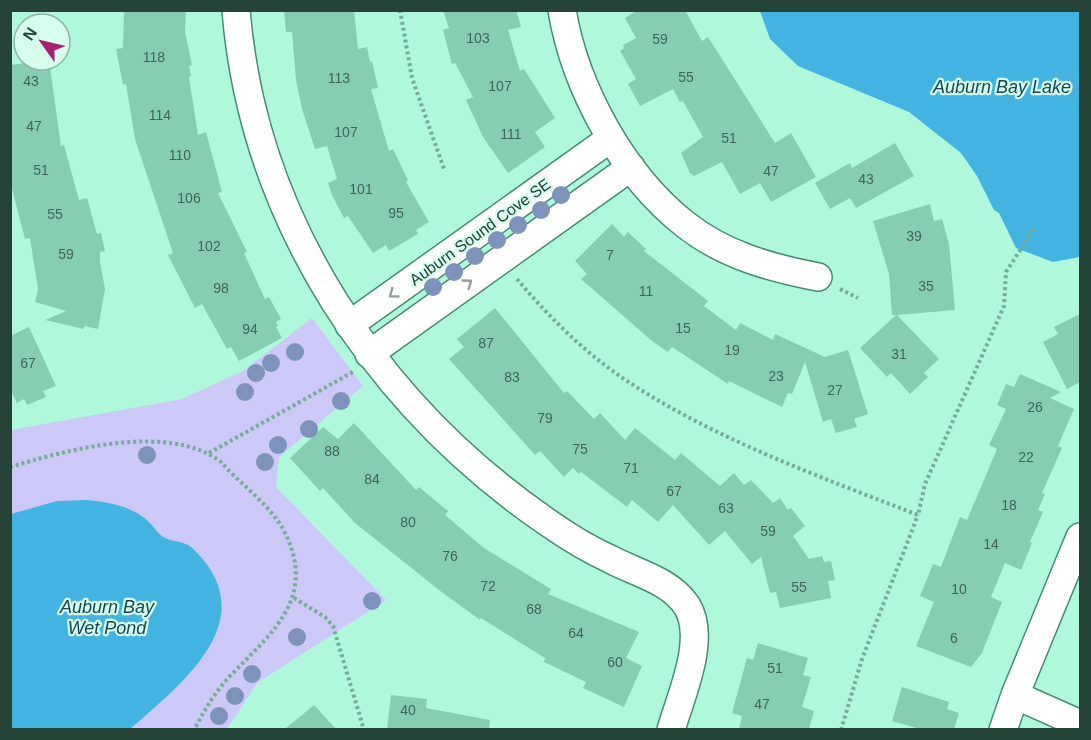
<svg xmlns="http://www.w3.org/2000/svg" width="1091" height="740" font-family="Arial,sans-serif">
  <rect width="100%" height="100%" fill="#b0f8dc"/>
  <path fill="#ccc8f8" d="M 312,318 L 363,386 L 279,457 L 276,487 L 386,600 L 257,683 L 227,729 L 11,730 L 11,430 L 182,399 L 243,371 Z"/>
  <path fill="#43b4e1" d="M 760,11 L 1080,11 L 1080,257 L 1053,262 L 1016,248 L 999,213 L 994,210 L 977,176 L 961,153 L 909,112 L 798,66 L 770,39 Z
    M 86,500 C 109,502 132,506 149,522 C 154,527 159,535 165,538 C 173,542 184,541 191,547 C 267,617 184,682 130,729 L 11,729 L 11,514 L 57,501 Z"/>
  <path fill="#87cdb2" d="M 124,10 L 186,10 L 185,32 L 192,65 L 189,66 L 191,76 L 189,77 L 198,135 L 206,132 L 222,192 L 218,193 L 247,252 L 244,253 L 265,299 L 269,297 L 281,319 L 276,322 L 278,326 L 276,327 L 282,338 L 239,361 L 231,347 L 227,349 L 202,304 L 195,308 L 168,255 L 173,253 L 135,139 L 126,84 L 123,85 L 116,49 L 123,48 Z
    M 284,10 L 354,10 L 358,49 L 367,47 L 370,62 L 372,61 L 378,88 L 371,89 L 389,151 L 393,149 L 408,180 L 406,182 L 429,222 L 416,230 L 418,234 L 389,251 L 386,245 L 373,253 L 348,216 L 344,218 L 332,195 L 328,183 L 337,179 L 327,146 L 315,149 L 302,109 L 296,80 L 292,32 L 286,32 Z
    M 443,10 L 516,10 L 521,27 L 508,30 L 520,71 L 524,69 L 555,118 L 535,132 L 545,147 L 508,173 L 483,137 L 466,100 L 473,97 L 455,63 L 452,64 L 443,30 L 449,28 Z
    M 638,10 L 685,10 L 702,41 L 708,37 L 775,143 L 791,133 L 816,177 L 771,202 L 760,183 L 740,194 L 722,162 L 694,176 L 690,173 L 681,153 L 703,137 L 683,101 L 680,102 L 673,89 L 640,106 L 628,84 L 636,79 L 620,51 L 624,48 L 623,45 L 636,38 L 625,18 Z
    M 49,60 L 61,146 L 64,145 L 79,200 L 87,198 L 97,234 L 101,233 L 105,251 L 100,252 L 100,262 L 105,289 L 98,329 L 84,326 L 84,329 L 45,320 L 66,311 L 35,302 L 38,289 L 30,238 L 25,239 L 10,181 L 10,65 Z
    M 895,143 L 914,176 L 856,208 L 850,198 L 830,209 L 815,183 L 850,163 L 852,168 Z
    M 930,204 L 934,221 L 942,219 L 949,244 L 955,310 L 897,315 L 939,359 L 924,373 L 928,377 L 910,394 L 891,373 L 887,377 L 860,348 L 896,315 L 892,315 L 889,274 L 873,221 Z
    M 612,224 L 624,237 L 628,232 L 646,249 L 644,251 L 708,301 L 704,306 L 736,330 L 740,323 L 773,340 L 775,334 L 825,357 L 848,350 L 868,414 L 854,419 L 857,427 L 836,433 L 831,419 L 823,422 L 805,362 L 792,394 L 788,393 L 782,407 L 729,381 L 728,384 L 672,347 L 668,352 L 652,341 L 581,279 L 587,274 L 575,261 Z
    M 495,308 L 564,393 L 567,391 L 594,419 L 600,413 L 625,440 L 635,428 L 675,460 L 681,453 L 720,486 L 734,473 L 744,485 L 751,480 L 773,503 L 780,498 L 788,510 L 791,508 L 805,526 L 793,536 L 809,559 L 822,556 L 824,562 L 831,561 L 835,580 L 828,581 L 831,598 L 780,608 L 776,592 L 770,593 L 761,557 L 752,564 L 725,531 L 709,545 L 673,505 L 658,522 L 632,500 L 627,507 L 581,472 L 579,474 L 573,468 L 564,477 L 540,451 L 535,455 L 449,359 L 464,347 L 457,339 Z
    M 1080,314 L 1080,382 L 1067,389 L 1043,342 L 1058,334 L 1054,327 Z
    M 29,327 L 56,386 L 43,391 L 46,397 L 27,405 L 24,399 L 17,403 L 10,389 L 10,336 Z
    M 1020,374 L 1061,392 L 1050,398 L 1074,409 L 1058,446 L 1062,448 L 1042,493 L 1045,494 L 1038,510 L 1043,512 L 1030,542 L 1032,543 L 1021,570 L 1005,563 L 991,597 L 1002,602 L 982,653 L 971,667 L 916,646 L 934,602 L 920,596 L 933,564 L 941,567 L 960,517 L 967,520 L 997,449 L 989,445 L 1006,409 L 997,405 L 1006,384 L 1014,387 Z
    M 354,423 L 416,490 L 419,487 L 448,511 L 445,515 L 484,548 L 551,589 L 548,594 L 639,632 L 626,658 L 642,666 L 624,707 L 583,688 L 586,682 L 544,662 L 545,658 L 481,618 L 480,620 L 439,590 L 355,523 L 323,488 L 320,491 L 290,458 L 323,427 L 338,439 Z
    M 758,643 L 808,658 L 803,675 L 811,677 L 802,707 L 814,711 L 809,729 L 739,729 L 742,716 L 732,713 L 747,658 L 753,660 Z
    M 902,687 L 949,702 L 947,709 L 959,713 L 954,729 L 920,729 L 892,721 Z
    M 391,695 L 427,699 L 426,708 L 490,720 L 489,729 L 387,729 Z
    M 314,705 L 336,729 L 285,729 Z"/>
  <g fill="none" stroke-linecap="round" stroke-linejoin="round">
    <g stroke="#458b72" stroke-width="30">
      <path id="minor" d="M 236,10 C 253,220 377,405 547,522 C 567,536 588,549 610,559 C 636,573 670,580 687,606 C 707,639 681,695 671,730
        M 562,10 C 575,88 623,176 686,225 C 724,255 771,268 818,277
        M 349,325 L 611,138
        M 369,354 L 631,167
        M 1015,695 L 1080,537
        M 1003,730 L 1015,695 L 1080,724"/>
    </g>
    <path stroke="#76ac98" stroke-width="4" stroke-dasharray="3 3" stroke-linecap="butt" d="M 400,10 L 412,78 L 444,169
      M 517,279 C 548,316 583,351 624,379 C 714,439 818,476 918,515 L 925,484 L 1004,306 L 1006,272 L 1035,227
      M 840,289 L 858,298
      M 209,453 L 353,372
      M 10,467 C 67,450 169,422 221,462 C 240,484 269,504 283,529 C 318,595 275,630 233,673 C 216,690 205,709 194,730
      M 294,598 L 325,617 L 333,626 L 364,730
      M 841,730 L 862,659 L 918,515"/>
    <use href="#minor" stroke="#fff" stroke-width="27"/>
  </g>
  <g fill="#7d93bc">
    <circle cx="561" cy="195" r="9"/>
    <circle cx="541" cy="210" r="9"/>
    <circle cx="518" cy="225" r="9"/>
    <circle cx="497" cy="240" r="9"/>
    <circle cx="475" cy="256" r="9"/>
    <circle cx="454" cy="272" r="9"/>
    <circle cx="433" cy="287" r="9"/>
    <circle cx="295" cy="352" r="9"/>
    <circle cx="271" cy="363" r="9"/>
    <circle cx="256" cy="373" r="9"/>
    <circle cx="245" cy="392" r="9"/>
    <circle cx="341" cy="401" r="9"/>
    <circle cx="309" cy="429" r="9"/>
    <circle cx="278" cy="445" r="9"/>
    <circle cx="147" cy="455" r="9"/>
    <circle cx="265" cy="462" r="9"/>
    <circle cx="372" cy="601" r="9"/>
    <circle cx="297" cy="637" r="9"/>
    <circle cx="252" cy="674" r="9"/>
    <circle cx="235" cy="696" r="9"/>
    <circle cx="219" cy="716" r="9"/>
  </g>
  <defs><path id="oneway-chevron" d="M-2-3.5L2.5 0L-2 3.5" fill="none" stroke-width="1.6" stroke-linecap="round" stroke-linejoin="round" transform="scale(1.5)"/></defs>
  <g stroke="#92a19c">
    <use href="#oneway-chevron" transform="translate(468 283) rotate(-36)"/>
    <use href="#oneway-chevron" transform="translate(393 294) rotate(144)"/>
  </g>
  <g text-anchor="middle" dominant-baseline="central" stroke-width="4.5" stroke-linejoin="round" paint-order="stroke">
    <g font-size="14" fill="#3e6656">
      <text x="478" y="38">103</text>
      <text x="660" y="39">59</text>
      <text x="154" y="57">118</text>
      <text x="686" y="77">55</text>
      <text x="339" y="78">113</text>
      <text x="31" y="81">43</text>
      <text x="500" y="86">107</text>
      <text x="160" y="115">114</text>
      <text x="34" y="126">47</text>
      <text x="346" y="132">107</text>
      <text x="511" y="134">111</text>
      <text x="729" y="138">51</text>
      <text x="180" y="155">110</text>
      <text x="41" y="170">51</text>
      <text x="771" y="171">47</text>
      <text x="866" y="179">43</text>
      <text x="361" y="189">101</text>
      <text x="189" y="198">106</text>
      <text x="396" y="213">95</text>
      <text x="55" y="214">55</text>
      <text x="914" y="236">39</text>
      <text x="209" y="246">102</text>
      <text x="66" y="254">59</text>
      <text x="610" y="255">7</text>
      <text x="926" y="286">35</text>
      <text x="221" y="288">98</text>
      <text x="646" y="291">11</text>
      <text x="683" y="328">15</text>
      <text x="250" y="329">94</text>
      <text x="486" y="343">87</text>
      <text x="732" y="350">19</text>
      <text x="899" y="354">31</text>
      <text x="28" y="363">67</text>
      <text x="776" y="376">23</text>
      <text x="512" y="377">83</text>
      <text x="835" y="390">27</text>
      <text x="1035" y="407">26</text>
      <text x="545" y="418">79</text>
      <text x="580" y="449">75</text>
      <text x="332" y="451">88</text>
      <text x="1026" y="457">22</text>
      <text x="631" y="468">71</text>
      <text x="372" y="479">84</text>
      <text x="674" y="491">67</text>
      <text x="1009" y="505">18</text>
      <text x="726" y="508">63</text>
      <text x="408" y="522">80</text>
      <text x="768" y="531">59</text>
      <text x="991" y="544">14</text>
      <text x="450" y="556">76</text>
      <text x="488" y="586">72</text>
      <text x="799" y="587">55</text>
      <text x="959" y="589">10</text>
      <text x="534" y="609">68</text>
      <text x="576" y="633">64</text>
      <text x="954" y="638">6</text>
      <text x="615" y="662">60</text>
      <text x="775" y="668">51</text>
      <text x="762" y="704">47</text>
      <text x="408" y="710">40</text>
    </g>
    <g font-size="16" fill="#264338" stroke="#d5feed">
      <text transform="translate(480 232) rotate(-36)">Auburn Sound Cove SE</text>
    </g>
    <g font-size="18" font-style="italic" fill="#164558" stroke="#d5feed">
      <text x="1002" y="87">Auburn Bay Lake</text>
      <text x="107" y="607">Auburn Bay<tspan x="107" dy="21">Wet Pond</tspan></text>
    </g>
  </g>
  <rect width="1091" height="740" fill="none" stroke="#264338" stroke-width="24"/>
  <g transform="translate(42 42) rotate(304)"><circle r="28" fill="#d5feed" stroke="#8fb3a5" stroke-width="1.5"/>
  <path d="M0-4.5L10 22L0 15L-10 22Z" fill="#a42372"/>
  <text y="-9" font-size="16" font-weight="bold" text-anchor="middle" fill="#264338">N</text>
  </g>
</svg>
